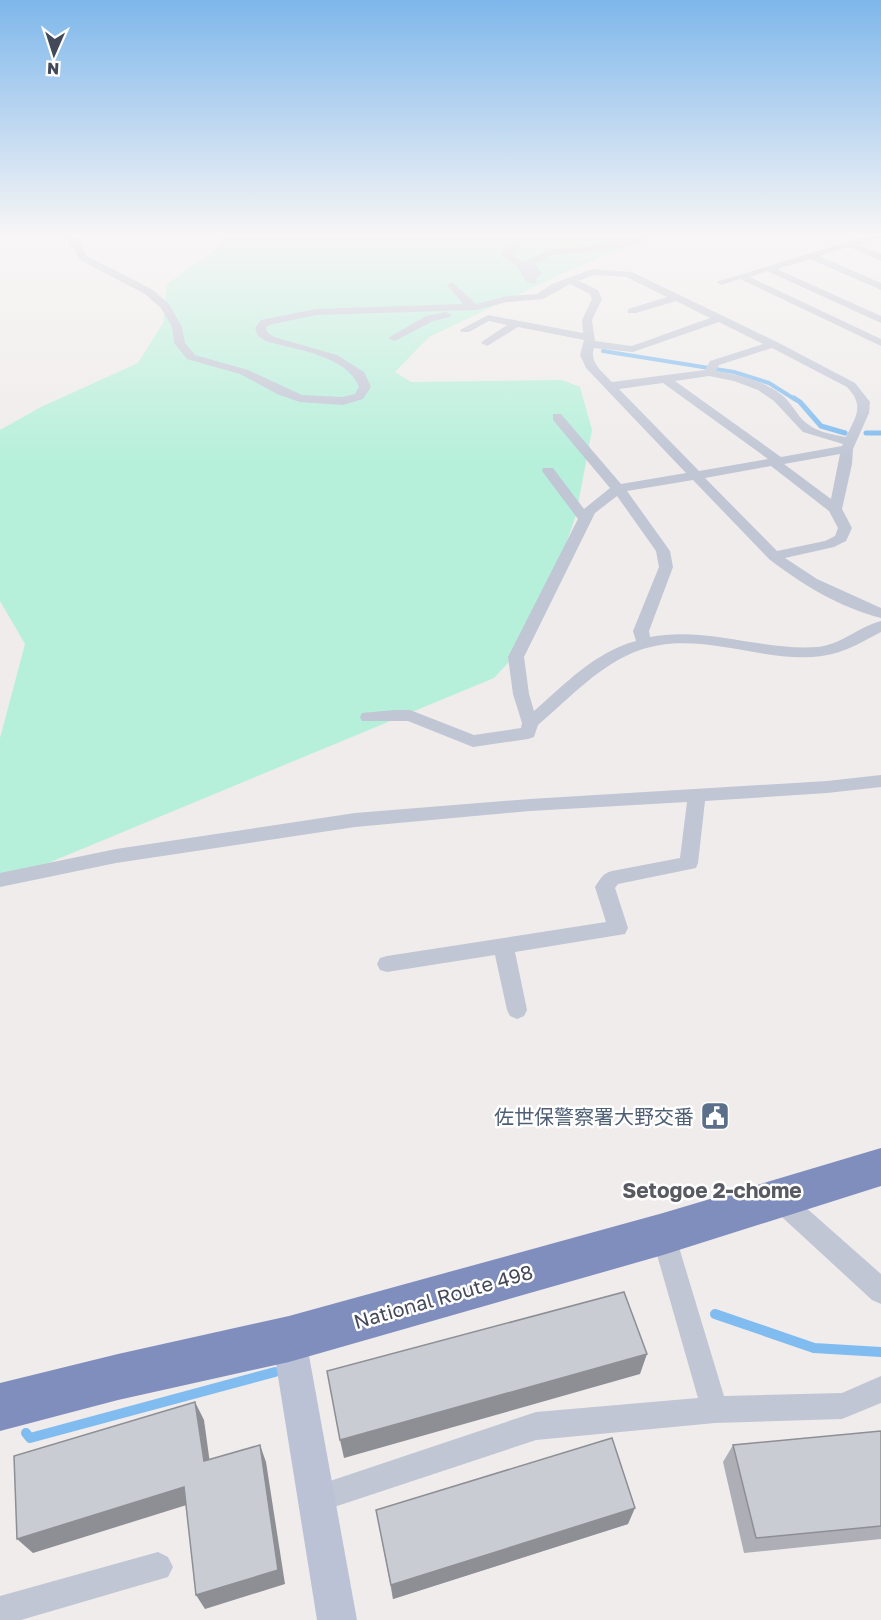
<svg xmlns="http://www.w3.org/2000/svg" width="881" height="1620" font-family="'Golos Text','Noto Sans JP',sans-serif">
  <rect width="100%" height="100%" fill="#efeceb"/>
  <path fill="#b6f0db" d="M 226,233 L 652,233 L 643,240 L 566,272 L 429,337 L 395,372 L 411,382 L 562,380 L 580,387 L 592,430 L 576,515 L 534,635 L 494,678 L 0,883 L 0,738 L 25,644 L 0,601 L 0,430 L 41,407 L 138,363 L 163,323 L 167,284 L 221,245 Z"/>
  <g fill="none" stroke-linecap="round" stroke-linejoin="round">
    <path stroke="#80bcef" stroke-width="4" d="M 603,351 L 734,372 L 769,383 L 796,400"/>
    <path stroke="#80bcef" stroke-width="5" d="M 794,398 L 800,402 L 821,426 L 845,433
      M 866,433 L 881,433"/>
    <path stroke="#80bcef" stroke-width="10" d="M 715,1314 L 814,1348 L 881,1352
      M 26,1433 L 30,1438 L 275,1372"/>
    <path fill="#c0c6d4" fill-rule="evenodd" d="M 64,233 L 74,233 L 87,256 L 153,290 L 169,304 L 182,327 L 185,343 L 195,355 L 248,370 L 302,395 L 342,397 L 355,394 L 359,387 C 347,355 295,350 266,341 L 258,336 L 255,328 L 261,320 L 316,309 L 463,304 L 447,285 L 452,282 L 476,304 L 507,296 L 537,294 L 552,284 L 592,269 L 632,272 L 777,342 L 855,383 L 870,402 L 869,413 L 853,449 L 852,464 L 842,509 L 852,528 L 846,541 L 834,547 L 785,558 L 817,579 L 881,608 L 881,618 C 841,608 801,584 769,559 L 693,480 L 627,491 L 670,551 L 673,567 L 649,631 L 650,637 C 708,626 761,651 817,647 C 841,645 858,627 881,621 L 881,632 C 862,642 844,653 822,656 C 762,664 701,629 640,650 C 600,664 570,698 538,725 L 534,737 L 528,739 L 473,747 L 408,721 L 362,721 L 360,717 L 362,713 L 394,710 L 410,710 L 474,735 L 521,728 L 522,723 L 513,694 L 508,657 L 578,519 L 542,471 L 543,468 L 553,468 L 584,509 L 610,488 L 553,420 L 553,414 L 561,414 L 621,484 L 686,473 L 586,368 L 580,355 L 584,340 L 518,327 L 487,346 L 481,343 L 483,341 L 507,325 L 489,321 L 469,332 L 461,332 L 460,330 L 488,315 L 583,333 L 582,320 L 592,299 L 590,294 L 570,284 L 543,299 L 507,302 L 476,310 L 316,315 L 269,325 L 266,328 L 267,332 L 274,337 L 337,355 L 364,372 L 371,387 L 363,399 L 343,405 L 300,402 L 279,395 L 240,374 L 187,359 L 174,343 L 172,327 L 161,308 L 145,294 L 80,260 ZM 593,275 L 626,277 L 667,297 L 628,309 L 628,313 L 636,313 L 676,301 L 710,318 L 632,346 L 595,341 L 592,320 L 602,299 L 598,290 L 579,281 ZM 719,322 L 763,344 L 710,361 L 705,370 L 612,382 C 603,372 589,363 594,348 L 633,352 ZM 772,348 L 847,387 C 865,406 856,416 846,437 C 829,434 812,431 800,417 C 794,409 789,401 782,395 C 763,380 739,375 716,371 L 719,365 ZM 709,376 L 734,381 L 758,390 L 774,401 L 803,432 L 843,444 L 842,446 L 781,457 L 675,381 ZM 663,383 L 768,459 L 699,471 L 619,389 ZM 840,454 L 831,499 L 784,464 ZM 771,466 L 829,511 L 838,528 L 835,536 L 825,541 L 777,551 L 705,478 ZM 617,496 L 656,551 L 659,567 L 633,631 L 636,641 C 595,652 565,684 534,711 L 529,694 L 524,657 L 595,513 Z
      M 628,233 L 639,233 L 646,240 L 641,243 L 583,253 L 552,255 L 535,264 L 542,274 L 536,279 L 536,283 L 532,284 L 526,281 L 517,266 L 502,257 C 502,249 511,243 518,245 L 520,247 L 512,256 L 526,263 L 528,260 L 550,249 L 583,247 L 634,238 Z
      M 877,233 L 881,233 L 881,238 L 858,245 L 881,254 L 881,261 L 849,247 L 819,256 L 881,283 L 881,290 L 810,259 L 777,269 L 881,316 L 881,323 L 767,271 L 750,277 L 881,339 L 881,346 L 740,279 L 721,285 L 716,282 Z
      M 446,312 L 451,315 L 450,317 L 433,321 L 397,340 L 393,341 L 388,338 L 426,316 Z
      M 881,775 L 881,787 L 827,793 L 705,801 L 698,863 L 696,868 L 618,884 L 615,888 L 628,928 L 625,934 L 515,952 L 527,1010 L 524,1016 L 517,1019 L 510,1016 L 507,1010 L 495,955 L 387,972 L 380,970 L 377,964 L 380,958 L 387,956 L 606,922 L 595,887 C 600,879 603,873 612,871 L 680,858 L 687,802 L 530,811 L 355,827 L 116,863 L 0,887 L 0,873 L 116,849 L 355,813 L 530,799 L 827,781 Z
      M 778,1187 L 786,1190 L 881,1274 L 881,1304 L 872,1300 L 770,1206 L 766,1198 L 770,1190 Z
      M 663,1222 L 672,1226 L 675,1234 L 724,1396 L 842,1393 L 881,1376 L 881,1403 L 842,1419 L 715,1423 L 536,1440 L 316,1513 L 306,1509 L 302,1499 L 306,1489 L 536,1412 L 698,1398 L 651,1234 L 654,1226 Z
      M 158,1552 L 168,1557 L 173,1567 L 168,1577 L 21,1620 L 0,1620 L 0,1596 Z"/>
    <path fill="#bcc2d6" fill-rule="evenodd" d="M 289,1322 L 301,1327 L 306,1339 L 357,1620 L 317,1620 L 272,1339 L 277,1327 Z"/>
    <path fill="#808ebe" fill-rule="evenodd" d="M 881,1148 L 881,1186 L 663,1255 L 289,1362 L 118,1400 L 0,1431 L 0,1383 L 118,1354 L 289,1316 L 663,1213 Z"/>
  </g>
  <path fill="#aeafb6" d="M 881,1431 L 881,1539 L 744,1553 L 723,1462 L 733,1445 Z
    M 376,1510 L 628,1524 L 393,1599 Z"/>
  <path fill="#8d8f94" d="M 647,1354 L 640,1374 L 344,1458 L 340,1440 Z
    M 195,1402 L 204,1420 L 212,1478 L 204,1461 Z
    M 260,1445 L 266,1462 L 285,1584 L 205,1609 L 196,1595 Z
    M 184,1487 L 193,1503 L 33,1553 L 17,1539 Z
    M 635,1508 L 628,1524 L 393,1599 L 391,1585 Z"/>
  <path fill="#caccd4" stroke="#8d8f94" stroke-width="1.5" d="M 624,1292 L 647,1354 L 340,1440 L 327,1371 Z
    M 195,1402 L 204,1461 L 260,1445 L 278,1570 L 196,1595 L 184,1487 L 17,1539 L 14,1456 Z
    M 881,1431 L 881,1526 L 756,1538 L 733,1445 Z
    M 612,1438 L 635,1508 L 391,1585 L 376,1510 Z"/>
  <linearGradient id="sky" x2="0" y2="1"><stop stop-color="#7eb7eb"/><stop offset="0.51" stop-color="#f8f6f6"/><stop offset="1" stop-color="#f8f6f6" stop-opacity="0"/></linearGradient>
  <rect width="881" height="460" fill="url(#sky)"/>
  <defs>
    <g id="civic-square" transform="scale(1.5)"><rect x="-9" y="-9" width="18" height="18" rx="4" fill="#5c6f8a" stroke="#fff"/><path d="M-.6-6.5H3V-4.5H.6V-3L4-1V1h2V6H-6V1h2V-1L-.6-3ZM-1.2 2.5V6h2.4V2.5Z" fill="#fff"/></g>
  </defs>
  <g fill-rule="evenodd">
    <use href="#civic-square" x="715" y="1116"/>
  </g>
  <g text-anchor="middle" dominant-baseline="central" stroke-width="5" stroke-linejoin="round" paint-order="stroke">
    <g font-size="20" fill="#4e5e75" stroke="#fff" text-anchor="end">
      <text x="694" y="1116">佐世保警察署大野交番</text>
    </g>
    <g font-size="20" fill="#434959" stroke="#fff">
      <text transform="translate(443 1296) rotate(-16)">National Route 498</text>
    </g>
    <g font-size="21" font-weight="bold" fill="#585a61" stroke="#fff">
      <text x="712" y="1190">Setogoe 2-chome</text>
    </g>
  </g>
  <g transform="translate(54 54) rotate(183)" stroke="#ffffff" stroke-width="4.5" paint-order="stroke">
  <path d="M0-4.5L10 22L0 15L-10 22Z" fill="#434959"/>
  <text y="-9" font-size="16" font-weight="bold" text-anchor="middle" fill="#434959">N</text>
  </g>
</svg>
